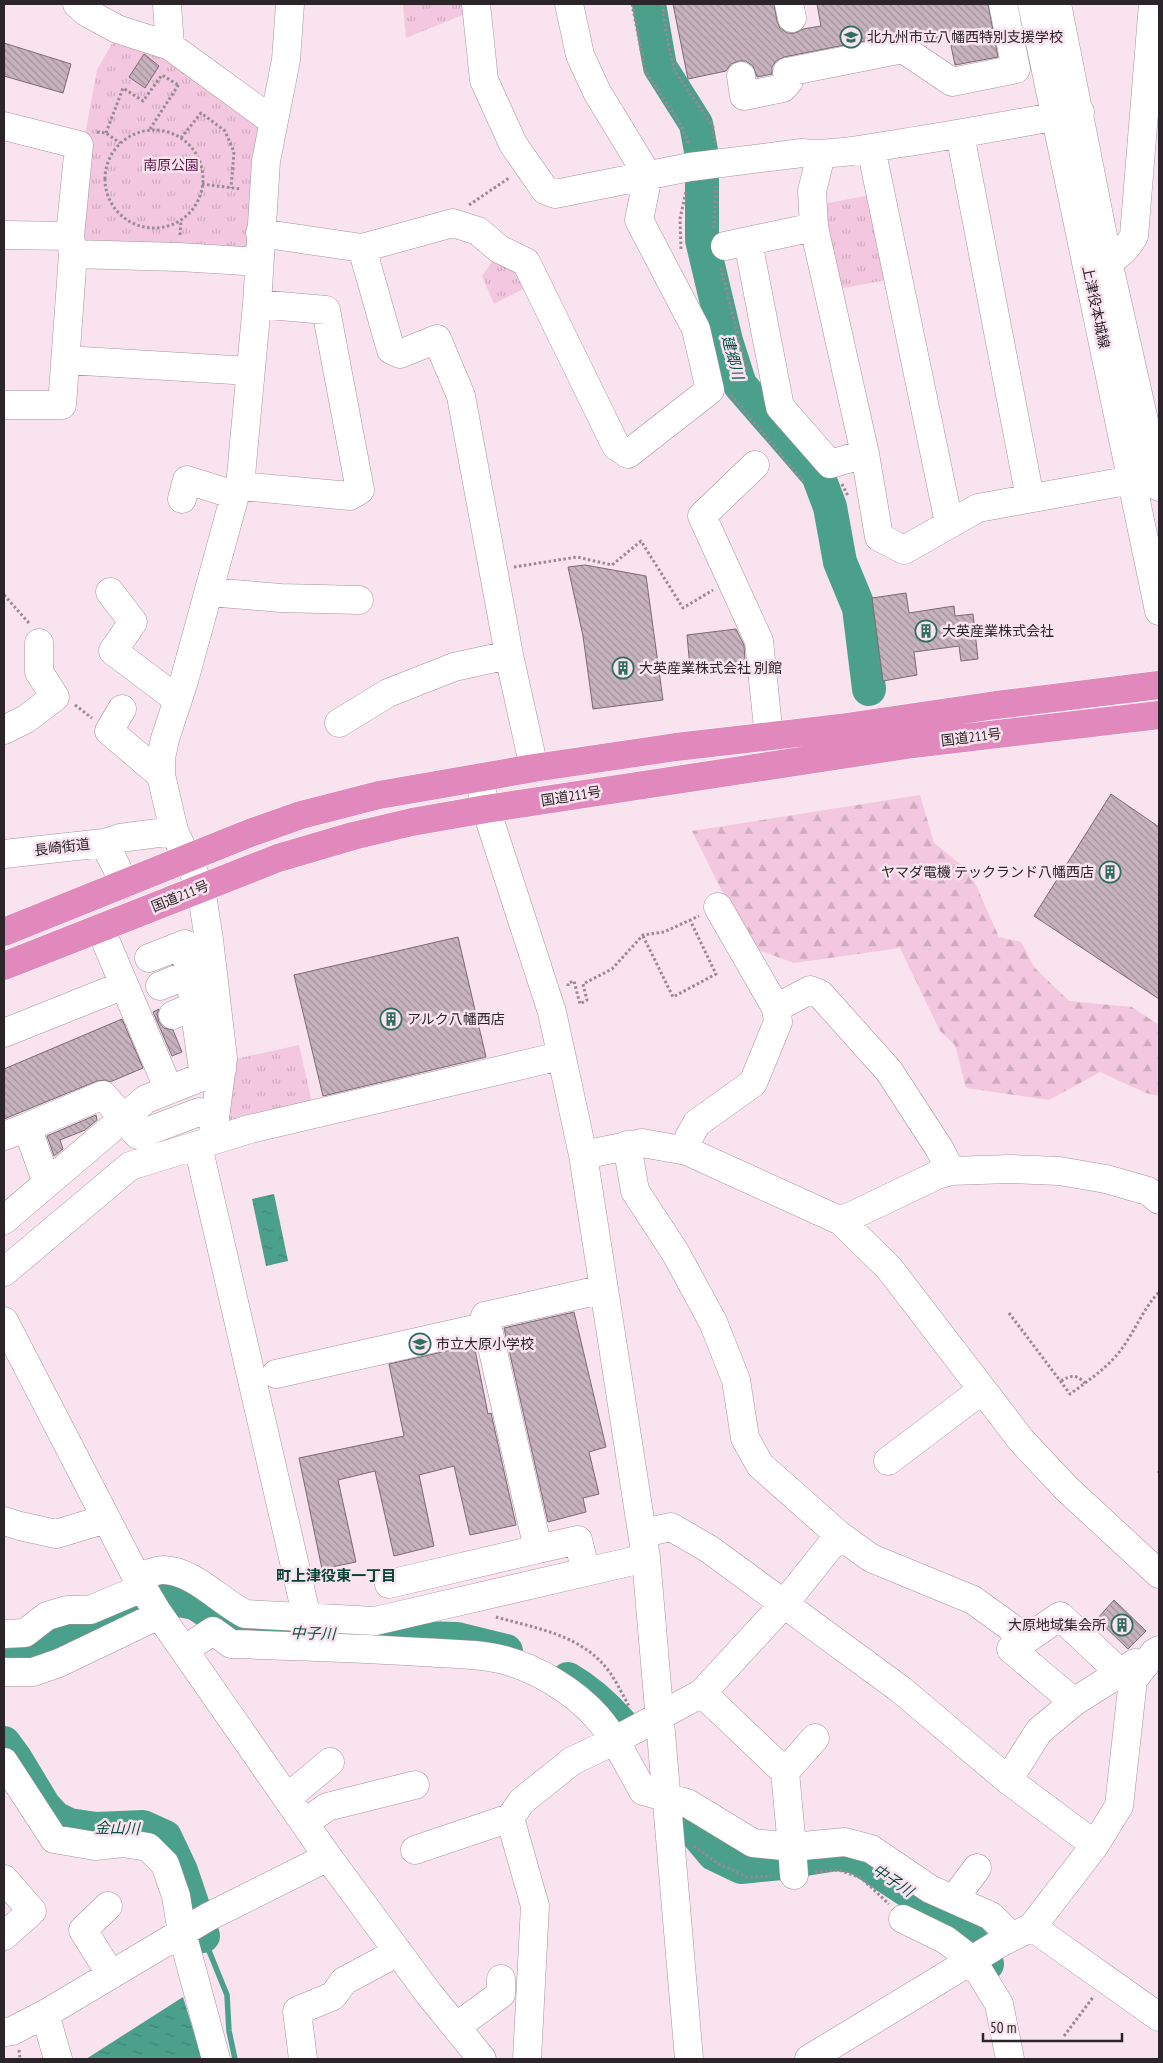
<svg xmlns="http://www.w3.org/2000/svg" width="1163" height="2063" font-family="'PT Sans Narrow','Noto Sans JP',sans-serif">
  <defs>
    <pattern id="forest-firs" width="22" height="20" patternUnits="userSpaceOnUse" patternTransform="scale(1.25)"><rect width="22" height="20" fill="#f3c7df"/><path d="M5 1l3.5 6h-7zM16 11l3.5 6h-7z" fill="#d0abbf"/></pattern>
    <pattern id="park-tufts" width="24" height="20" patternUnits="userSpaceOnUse" patternTransform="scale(1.25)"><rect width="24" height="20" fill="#f3c7df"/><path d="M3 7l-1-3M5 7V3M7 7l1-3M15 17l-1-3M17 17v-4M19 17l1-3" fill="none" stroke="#d0abbf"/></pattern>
    <pattern id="water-ripples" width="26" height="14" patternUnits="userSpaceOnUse" patternTransform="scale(1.25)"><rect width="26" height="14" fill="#4ba08b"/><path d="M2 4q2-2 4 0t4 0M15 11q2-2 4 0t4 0" fill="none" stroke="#3f8272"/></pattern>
    <pattern id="building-back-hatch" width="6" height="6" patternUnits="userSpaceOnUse" patternTransform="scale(1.25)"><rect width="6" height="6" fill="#c7b3bd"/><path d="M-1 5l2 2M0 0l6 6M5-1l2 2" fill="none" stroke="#a2919a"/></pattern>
  </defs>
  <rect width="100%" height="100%" fill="#f8e3ee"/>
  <path fill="url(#forest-firs)" d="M 920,795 L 934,843 L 970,872 L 999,937 L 1021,942 L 1035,968 L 1069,1001 L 1132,1007 L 1159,1025 L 1159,1096 L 1146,1093 L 1100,1072 L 1049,1100 L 966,1088 L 955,1045 L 940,1031 L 900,948 L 794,963 L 750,947 L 692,831 Z"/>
  <path fill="url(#park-tufts)" d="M 407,4 L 469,4 L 470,12 L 406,38 L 403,5 Z
    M 115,38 L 161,52 L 261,128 L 249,248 L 83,248 L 85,135 L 97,70 Z
    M 871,195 L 887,280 L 837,289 L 823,204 Z
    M 496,256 L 521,266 L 529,286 L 494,304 L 482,276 Z
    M 299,1045 L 313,1107 L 247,1122 L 222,1122 L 231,1060 Z"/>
  <path fill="url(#water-ripples)" d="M 274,1194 L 288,1261 L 266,1266 L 252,1199 Z
    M 183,1997 L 202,2059 L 86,2059 Z"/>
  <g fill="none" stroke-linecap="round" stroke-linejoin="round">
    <path stroke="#4ba08b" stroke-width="5.5" d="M 203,1936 L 227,1995 L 229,2031 L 235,2059"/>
    <path stroke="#4ba08b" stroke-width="34" d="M 649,4 L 660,67 L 696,124 L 702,156 L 702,240 L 726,341 L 740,385 L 818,475 L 830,507 L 840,562 L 859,608 L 869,689
      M 378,1637 L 457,1639 L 506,1651
      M 4,1658 L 19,1659 L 42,1653 L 57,1640 L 77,1638 L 136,1608 L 168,1598 L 195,1603 L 235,1630 L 298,1633
      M 568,1679 C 589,1691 605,1706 621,1724
      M 4,1743 L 15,1758 L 44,1806 L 55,1818 L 69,1825 L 96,1829 L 143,1827 L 165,1837 L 181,1871 L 203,1936
      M 688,1823 L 714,1854 L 741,1867 L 781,1863 L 836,1854 L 857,1857 L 951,1919 L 975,1945 L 987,1964"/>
  </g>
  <path fill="url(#building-back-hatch)" stroke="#7c6a73" d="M 673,4 L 774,4 L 777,21 L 780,28 L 787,33 L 795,33 L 803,29 L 821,26 L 817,4 L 988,4 L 998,57 L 955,65 L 949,36 L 920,41 L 906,34 L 900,34 L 784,57 L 776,61 L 772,67 L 772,74 L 757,77 L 753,66 L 746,61 L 739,61 L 731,64 L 726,71 L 688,79 Z
    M 4,43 L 71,64 L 63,93 L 4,76 Z
    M 144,54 L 159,66 L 145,88 L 129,77 Z
    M 585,565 L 646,576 L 663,700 L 593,709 L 583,636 L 568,567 Z
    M 906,593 L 909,613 L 954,606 L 955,616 L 973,614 L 978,659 L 961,661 L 959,646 L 914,652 L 917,675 L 883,681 L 872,598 Z
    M 736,629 L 744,645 L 745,661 L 690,668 L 687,635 Z
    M 1111,794 L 1159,827 L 1159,999 L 1034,916 Z
    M 458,937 L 486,1057 L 323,1096 L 294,975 Z
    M 159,1009 L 157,1014 L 159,1022 L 164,1028 L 173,1030 L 182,1052 L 172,1056 L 153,1012 Z
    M 122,1019 L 143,1068 L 110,1082 L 106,1080 L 97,1081 L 4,1119 L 4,1069 Z
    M 96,1115 L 97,1120 L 85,1130 L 60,1140 L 63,1149 L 54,1156 L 47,1136 Z
    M 574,1312 L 606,1447 L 589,1452 L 599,1494 L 583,1498 L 586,1512 L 548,1522 L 504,1328 Z
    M 474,1345 L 488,1414 L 491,1413 L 516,1525 L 470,1535 L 454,1466 L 419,1475 L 434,1546 L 394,1556 L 375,1471 L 338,1480 L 356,1562 L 322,1569 L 299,1458 L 404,1436 L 389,1364 Z
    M 1114,1600 L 1146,1631 L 1128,1649 L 1097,1619 Z"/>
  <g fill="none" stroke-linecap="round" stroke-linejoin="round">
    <g stroke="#a6939d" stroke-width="29">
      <path id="minor" d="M 77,4 L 86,12 L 117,29 L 170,46 L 273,121
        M 167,4 L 170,46
        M 476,4 L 484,80 L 513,144 L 545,190 L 555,194 L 690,167 L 802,153 C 835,156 869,148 902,143 C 961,134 1020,123 1080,112
        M 789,4 L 792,18
        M 1032,4 L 1159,611
        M 1057,4 L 1108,261 L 1159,487
        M 741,76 L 744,96 L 783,88 L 789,81 L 787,72 L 903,49 L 952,82 L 1016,69 L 1003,4
        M 4,126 L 79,145 L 70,236 L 73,254 L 62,405 L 4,405
        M 960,134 L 1030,498
        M 871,148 L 949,523
        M 821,155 L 812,191 L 814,227 L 865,454 L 879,537 L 904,550 L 978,508 L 1132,480
        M 260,233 L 362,248 L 453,223 L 478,231 L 499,249 L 526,262 L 616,446 L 628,454 L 710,390 L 696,329 L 639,220 L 648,176 L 597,92 L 580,55 L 569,4
        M 4,235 L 70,236
        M 748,242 L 780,407 L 830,464 L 865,454
        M 725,246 L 814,227
        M 362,248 L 391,350 L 400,354 L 437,339 L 461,396 L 509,655 L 534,768
        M 73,254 L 179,257 L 259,262
        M 1092,265 C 1113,260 1123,255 1134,236 L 1153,4
        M 66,360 L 250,371
        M 755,465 L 702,516 L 759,641 L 769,737
        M 240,486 L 350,496 L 360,490 L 326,310 L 257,304
        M 182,499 L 187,480 L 235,495
        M 110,592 L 133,622 L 113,651 L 178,700
        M 209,592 L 281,598 L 359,600
        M 122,709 L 109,731 L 161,775
        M 339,723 L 388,693 L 454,667 L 509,655
        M 4,730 L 26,719 L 55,697 L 39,672 L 39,643
        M 479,778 L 486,809 L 552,1012 L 583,1155 L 646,1558 L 689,2059
        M 104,843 L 120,838 L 174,831
        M 4,854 L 104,843 L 117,868 L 122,885
        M 718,907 L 776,1008
        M 100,928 L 169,1090
        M 149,958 L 185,944 L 204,1076
        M 160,986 L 189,974
        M 173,1015 L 194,1006
        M 4,1033 L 124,985
        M 4,1136 L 27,1127
        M 212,1140 L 223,1058 L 209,940 L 201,888 L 174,831 L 161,775 L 161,758 L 165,739 L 184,681 L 235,495 L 240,486 L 257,304 L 266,161 L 286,60 L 290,4
        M 627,1145 L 635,1191 L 675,1252 L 713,1322 L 736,1380 L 745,1438 L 760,1465 L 839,1535
        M 198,1146 L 307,1618
        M 687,1151 L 689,1137 L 697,1123 L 753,1083 L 778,1022 L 776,1008 L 810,990 L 820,994 L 889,1071 L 939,1148 L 951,1171
        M 583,1155 L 642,1143 L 687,1151 L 841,1221 L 889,1268 L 1021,1440 L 1067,1489 L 1159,1574
        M 47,1183 L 27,1127 L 103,1095 L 138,1135 L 199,1112
        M 4,1220 L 146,1099 L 222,1069
        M 841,1221 L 937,1175 L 951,1171 L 1009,1169 L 1059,1171 L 1106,1179 L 1148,1191 L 1159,1200
        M 4,1272 L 130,1166 L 250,1129 L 560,1056
        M 4,1321 L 137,1578 L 156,1610 L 328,1857 L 429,1994 L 482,2059
        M 276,1374 L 488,1326
        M 888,1461 L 982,1390
        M 4,1521 L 20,1526 L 56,1534 L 106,1519
        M 643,1533 L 671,1527 L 709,1549 L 900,1689 L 1008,1780 L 1095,1845
        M 538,1549 L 578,1540 L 586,1572
        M 137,1578 C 145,1575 155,1570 163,1570 C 192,1570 220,1601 245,1614 L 375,1621 L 646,1558
        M 389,1584 L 538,1549 L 485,1316 L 604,1289
        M 4,1634 L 25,1633 L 47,1616 L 67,1610 L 90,1610 L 142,1588
        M 1011,1649 L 1074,1702
        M 184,1650 L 213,1631 L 231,1644 C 294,1646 358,1648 421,1652 C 448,1654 478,1653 504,1660 C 537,1669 574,1691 597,1717 C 616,1739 629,1766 643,1791 L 687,1803 L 753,1843 L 792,1847 L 785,1772 L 702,1693
        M 4,1672 L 33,1672 L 59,1663 L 159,1615
        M 4,1762 L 54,1839 L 95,1846 L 123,1843 L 148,1847 L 165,1864 L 176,1896 L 182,1933 L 216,2059
        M 785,1772 L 815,1738
        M 1008,1780 L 1039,1731 L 1074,1702 L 1135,1663
        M 287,1798 L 330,1762
        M 305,1823 L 327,1807 L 415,1785
        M 415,1850 L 510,1818
        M 794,1875 L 792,1847 L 845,1842 L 871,1849 L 930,1889 L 991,1916 L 1012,1937
        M 4,1879 L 32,1911 L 4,1936
        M 954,1899 L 977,1868
        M 108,1906 L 83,1930 L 111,1975
        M 903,1919 L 946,1940 L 972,1960 L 999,2004 L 1010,2059
        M 1032,1927 L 1159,2017
        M 45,2014 L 58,2059
        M 456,2027 L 501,1994 L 501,1979
        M 4,2032 L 12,2031 L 45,2014 L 208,1917 L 328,1857
        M 303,2059 L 297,2011 L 333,1996 L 344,1981 L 398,1952
        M 527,2059 L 535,1906 L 510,1818 L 522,1801 L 572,1761 L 614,1741 L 702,1693 L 784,1604 L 839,1535 L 871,1558 L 973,1600 L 1027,1639 L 1060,1616 L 1119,1672
        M 809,2059 L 1000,1943 L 1032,1927 L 1095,1845 L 1119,1806 L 1133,1680 L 1154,1653 L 1159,1650"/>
    </g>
    <g stroke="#fff" stroke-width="29">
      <path id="highway" d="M 4,932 L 250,833 L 301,815 L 379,795 L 534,768 L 676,747 L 840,728 L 996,705 L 1159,685
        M 4,966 L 278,858 L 353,836 L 412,822 L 486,809 L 913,744 L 1159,715"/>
    </g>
    <path stroke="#988a92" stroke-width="3" stroke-dasharray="2.5 2.5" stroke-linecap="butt" d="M 632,4 L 645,70 L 682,127 L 689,145
      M 662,4 L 668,44 L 675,71 L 713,127 L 715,143
      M 150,129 L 179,84
      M105 179a49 49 0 1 1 98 0a49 49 0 1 1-98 0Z
      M 97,132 L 106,133 L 120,143
      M 106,133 L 123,88 L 143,101 L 162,75 L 178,85
      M 181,138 L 201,113 L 225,131 L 234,152 L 231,188
      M 202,184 L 241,189
      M 469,205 L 509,178
      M 714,228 L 716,186
      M 180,235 L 181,220
      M 681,249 L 680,219 L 686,191
      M 721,268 L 745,365 L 749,370
      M 731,395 L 803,481
      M 842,484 L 848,496
      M 514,567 L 577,557 L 612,565 L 641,541 L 683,608 L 713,590
      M 4,595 L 29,623
      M 75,705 L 92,718
      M 643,936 L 673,997 L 716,974 L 690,920
      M 568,986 L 568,983 L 574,981 L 580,1004 L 587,1000 L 583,984 L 612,969 L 643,935 L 664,932 L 699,916
      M 1009,1313 L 1070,1394 C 1092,1378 1113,1364 1127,1341 C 1138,1324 1145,1307 1159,1292
      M 1061,1381 C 1071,1375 1076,1374 1085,1383
      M 1158,1471 L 1159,1472
      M 496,1617 C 538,1629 584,1635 611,1674 C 618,1685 624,1697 630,1708
      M 694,1846 L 717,1863 L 747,1877 L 771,1876
      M 815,1872 L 839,1870 L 861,1878 L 889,1904
      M 1064,2036 L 1094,1996
      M 19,2050 L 20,2059"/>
    <use href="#minor" stroke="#fff" stroke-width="28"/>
    <use href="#highway" stroke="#e188bc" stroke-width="28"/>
  </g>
  <defs>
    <g id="school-ring" transform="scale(1.125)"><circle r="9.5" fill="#f8e3ee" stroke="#2e6f5f" stroke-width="1.5"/><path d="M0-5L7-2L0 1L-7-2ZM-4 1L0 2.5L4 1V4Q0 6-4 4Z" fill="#2e6f5f"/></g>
    <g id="building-ring" transform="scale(1.125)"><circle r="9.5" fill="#f8e3ee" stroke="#2e6f5f" stroke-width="1.5"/><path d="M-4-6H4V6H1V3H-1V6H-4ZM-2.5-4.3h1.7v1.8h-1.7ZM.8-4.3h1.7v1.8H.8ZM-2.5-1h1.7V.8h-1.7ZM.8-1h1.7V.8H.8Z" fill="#2e6f5f"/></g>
  </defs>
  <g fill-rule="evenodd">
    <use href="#school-ring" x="851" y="37"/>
    <use href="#building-ring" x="926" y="631"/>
    <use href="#building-ring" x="623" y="668"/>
    <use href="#building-ring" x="1110" y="872"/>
    <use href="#building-ring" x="391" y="1019"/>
    <use href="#school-ring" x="420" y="1344"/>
    <use href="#building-ring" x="1122" y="1625"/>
  </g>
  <g text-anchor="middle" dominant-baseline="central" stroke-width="5" stroke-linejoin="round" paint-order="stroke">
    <g font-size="14" fill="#2b2428" stroke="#f8e3ee" text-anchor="start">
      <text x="867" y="37">北九州市立八幡西特別支援学校</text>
      <text x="942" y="631">大英産業株式会社</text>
      <text x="639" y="668">大英産業株式会社 別館</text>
      <text x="1094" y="872" text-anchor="end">ヤマダ電機 テックランド八幡西店</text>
      <text x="407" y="1019">アルク八幡西店</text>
      <text x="436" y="1344">市立大原小学校</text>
      <text x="1106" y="1625" text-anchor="end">大原地域集会所</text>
    </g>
    <g font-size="14" fill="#601547" stroke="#f8e3ee">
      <text x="171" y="165">南原公園</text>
    </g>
    <g font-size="14" fill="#2b2428" stroke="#f8e3ee">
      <text transform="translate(1096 307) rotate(78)">上津役本城線</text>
      <text transform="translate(971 737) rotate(-7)">国道211号</text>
      <text transform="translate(571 796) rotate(-9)">国道211号</text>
      <text transform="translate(62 847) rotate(-7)">長崎街道</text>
      <text transform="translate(180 896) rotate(-22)">国道211号</text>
    </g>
    <g font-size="15" font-style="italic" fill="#045042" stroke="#f8e3ee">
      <text transform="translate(733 357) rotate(75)">建郷川</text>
      <text transform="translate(313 1633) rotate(2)">中子川</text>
      <text transform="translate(117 1828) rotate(1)">金山川</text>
      <text transform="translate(893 1880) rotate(34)">中子川</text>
    </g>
    <g font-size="15" font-weight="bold" fill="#094236" stroke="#f8e3ee">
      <text x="336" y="1575">町上津役東一丁目</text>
    </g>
  </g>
  <rect width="1163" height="2063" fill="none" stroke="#2b2428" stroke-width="10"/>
  <path d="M983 2033v8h139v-8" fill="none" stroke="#2b2428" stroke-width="2.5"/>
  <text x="990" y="2033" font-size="15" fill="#2b2428" stroke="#f8e3ee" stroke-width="4" paint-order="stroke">50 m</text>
</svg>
